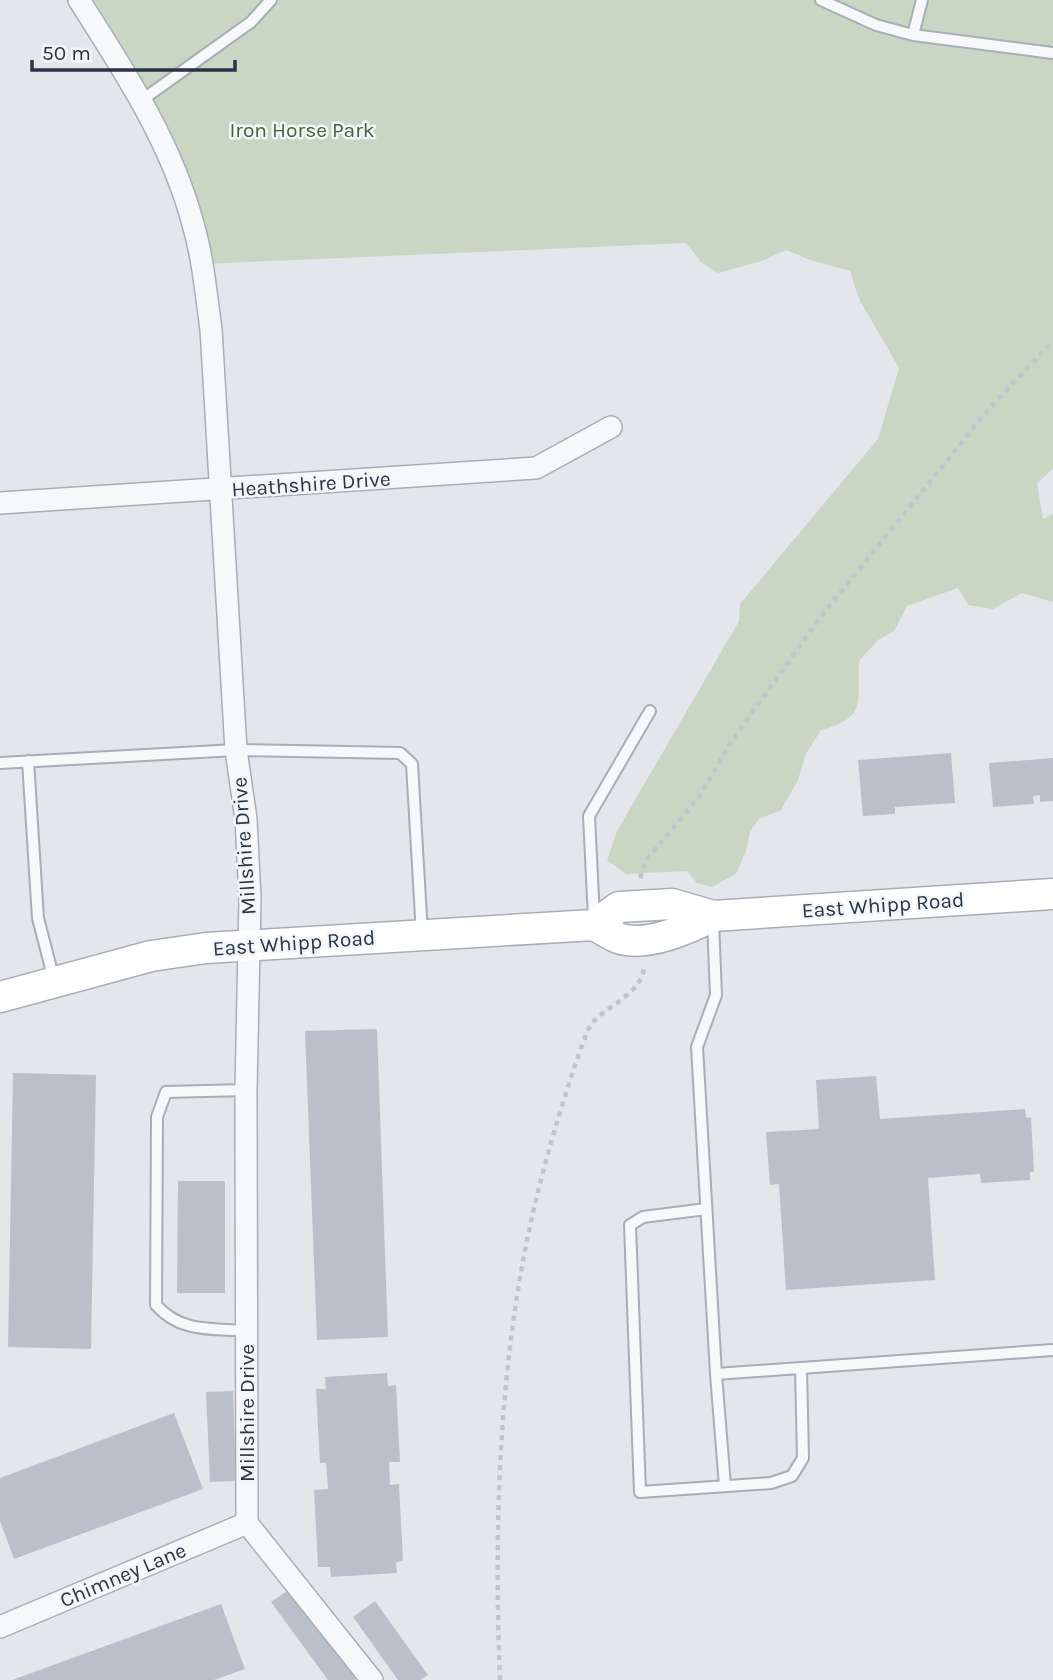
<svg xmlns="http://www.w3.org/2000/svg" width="1053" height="1680" font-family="Karla,sans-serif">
  <rect width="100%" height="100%" fill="#e3e7ec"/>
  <path fill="#c9d6c4" d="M 79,0 L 1053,0 L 1053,469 L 1037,483 L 1043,519 L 1053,514 L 1053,602 L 1022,593 L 993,609 L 968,605 L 958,588 L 907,606 L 894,631 L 878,640 L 859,661 C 856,702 869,717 821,730 L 806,754 L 798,780 L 781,810 L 759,819 L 750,832 L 746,851 L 736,874 L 712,887 L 697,883 L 687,871 L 626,874 L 607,860 L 617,831 L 739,621 L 740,604 L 878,439 L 899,368 L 859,299 L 850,271 L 810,260 L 786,250 L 762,261 L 718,273 L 701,262 L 686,243 L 202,264 L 193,224 Z"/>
  <path fill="#bac0ca" d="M 951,753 L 955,803 L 895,807 L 895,814 L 863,816 L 858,760 Z
    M 1053,758 L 1053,801 L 1040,802 L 1040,795 L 1033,796 L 1034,804 L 993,807 L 989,763 Z
    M 377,1029 L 388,1337 L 317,1340 L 305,1031 Z
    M 13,1073 L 96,1075 L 91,1349 L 8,1347 Z
    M 876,1076 L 880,1119 L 1025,1109 L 1026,1118 L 1031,1117 L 1034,1172 L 1030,1172 L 1030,1180 L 981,1183 L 980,1174 L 928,1178 L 935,1280 L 786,1290 L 779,1184 L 770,1185 L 766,1132 L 819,1129 L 816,1080 Z
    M 178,1181 L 225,1181 L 225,1293 L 177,1293 Z
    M 387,1373 L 388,1386 L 396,1385 L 400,1462 L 389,1462 L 390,1485 L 399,1484 L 403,1561 L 396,1562 L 397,1573 L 331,1577 L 330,1567 L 318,1567 L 314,1490 L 328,1489 L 326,1463 L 320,1463 L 316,1389 L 326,1389 L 325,1377 Z
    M 233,1391 L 236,1481 L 210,1482 L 206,1392 Z
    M 174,1413 L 203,1489 L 14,1559 L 0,1521 L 0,1478 Z
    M 293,1587 L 359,1677 L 354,1680 L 328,1680 L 271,1602 Z
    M 375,1601 L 428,1675 L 420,1680 L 398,1680 L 353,1617 Z
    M 221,1604 L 245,1669 L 214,1680 L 12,1680 Z"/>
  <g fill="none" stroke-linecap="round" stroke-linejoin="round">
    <g stroke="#a7aeb7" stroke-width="14">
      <path id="service" d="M 821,0 L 876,25 L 913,35 L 1053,53
        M 913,35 L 922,0
        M 142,100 L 251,22 L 271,0
        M 28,761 L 38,918 L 54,980
        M 0,763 L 236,750 L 400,753 L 412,764 L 422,934
        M 594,919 L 589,816 L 650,711
        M 713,921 L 716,995 L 697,1047 L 716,1374 L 1053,1350
        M 246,1090 L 166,1092 L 157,1117 L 156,1305 C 181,1333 211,1328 246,1331
        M 706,1209 L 643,1217 L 630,1225 L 640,1492 L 771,1483 L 792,1476 L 803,1458 L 801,1368
        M 716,1374 L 725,1486"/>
    </g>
    <g stroke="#a7aeb7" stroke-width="24">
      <path id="minor" d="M 79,0 C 124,71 171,141 193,224 C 203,258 206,294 211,329 L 236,750 L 246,819 L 250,898 L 246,1090 L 247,1523 L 372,1680
        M 0,503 L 536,468 L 611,427
        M 0,1627 L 247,1523"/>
    </g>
    <g stroke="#a7aeb7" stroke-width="33">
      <path id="secondary" d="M 594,925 L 619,907 L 672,904 L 713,916 L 1053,894
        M 0,997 L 151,956 L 206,948 L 594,925 C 602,929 610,935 618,938 C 646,948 688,929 713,916"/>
    </g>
    <path stroke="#c1c5cb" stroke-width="4.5" stroke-dasharray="5 5" stroke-linecap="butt" d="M 640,878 L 646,860 L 699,797 L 731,742 L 822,615 L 988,410 L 1053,341
      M 500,1680 C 493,1507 500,1321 548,1154 C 553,1134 583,1034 592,1023 C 608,1005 643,993 644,966"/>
    <use href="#service" stroke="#f6f8fa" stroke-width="10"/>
    <use href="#minor" stroke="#f6f8fa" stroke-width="21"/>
    <use href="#secondary" stroke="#fff" stroke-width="30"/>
  </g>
  <g text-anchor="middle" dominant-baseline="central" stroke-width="5" stroke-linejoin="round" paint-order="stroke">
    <g font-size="21" fill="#416236" stroke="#f3f6f9">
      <text x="302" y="130">Iron Horse Park</text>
    </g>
    <g font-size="21" fill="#293546" stroke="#f3f6f9">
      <text transform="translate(311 484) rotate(-4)">Heathshire Drive</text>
      <text transform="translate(244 846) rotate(-94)">Millshire Drive</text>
      <text transform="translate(883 905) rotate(-4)">East Whipp Road</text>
      <text transform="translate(294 943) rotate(-4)">East Whipp Road</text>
      <text transform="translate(247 1413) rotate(-90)">Millshire Drive</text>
      <text transform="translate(123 1575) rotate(-23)">Chimney Lane</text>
    </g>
  </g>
  <path d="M32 60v10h203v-10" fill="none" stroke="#293546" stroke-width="3.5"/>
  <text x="42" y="60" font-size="21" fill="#293546" stroke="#f3f6f9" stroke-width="5" paint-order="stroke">50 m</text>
</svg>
